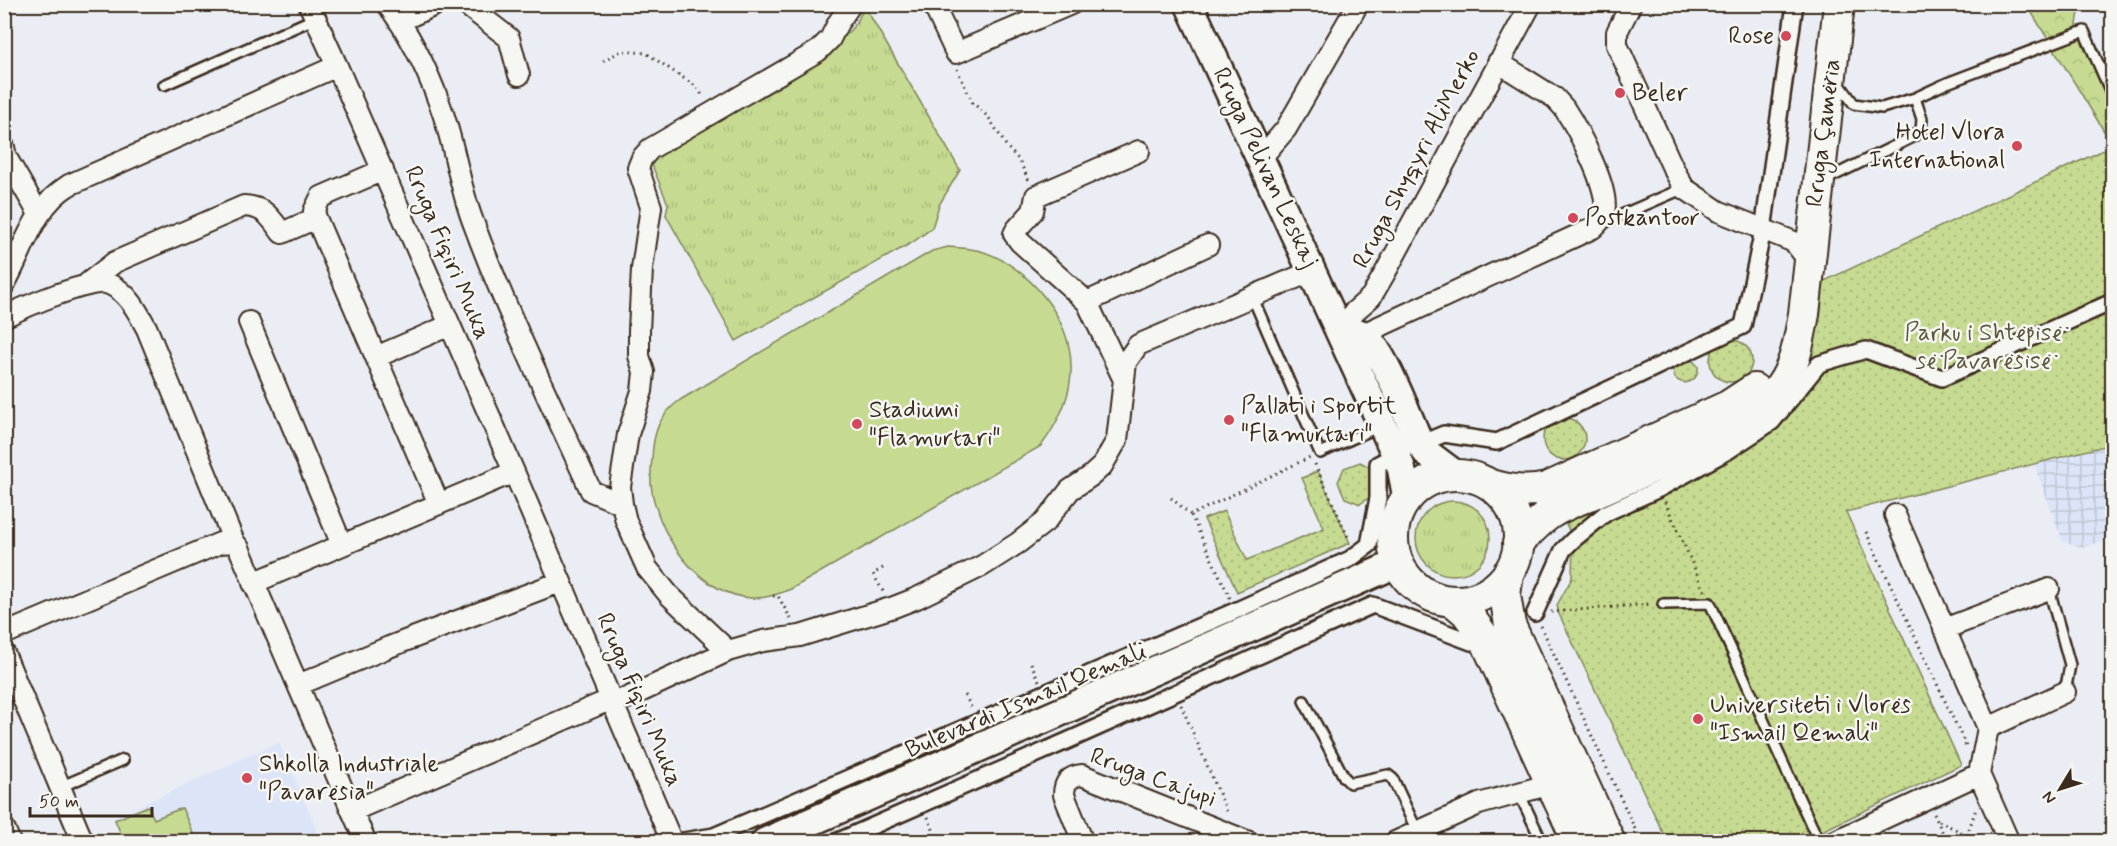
<svg xmlns="http://www.w3.org/2000/svg" width="2117" height="846" font-family="Mynerve,sans-serif">
  <defs>
    <pattern id="industrial-grid" width="8" height="8" patternUnits="userSpaceOnUse" patternTransform="scale(1.5)"><rect width="8" height="8" fill="#dce4f7"/><path d="M0 4h8M4 0v8" fill="none" stroke="#bec4d3"/></pattern>
    <pattern id="grass-tufts" width="24" height="20" patternUnits="userSpaceOnUse" patternTransform="scale(1.5)"><rect width="24" height="20" fill="#c6db91"/><path d="M3 7l-1-3M5 7V3M7 7l1-3M15 17l-1-3M17 17v-4M19 17l1-3" fill="none" stroke="#abbc7d"/></pattern>
    <pattern id="forest-crowns" width="20" height="18" patternUnits="userSpaceOnUse" patternTransform="scale(1.5)"><rect width="20" height="18" fill="#c6db91"/><path d="M2 6a3 3 0 1 1 6 0M12 15a3 3 0 1 1 6 0" fill="none" stroke="#abbc7d"/></pattern>
    <pattern id="park-dots" width="8" height="8" patternUnits="userSpaceOnUse" patternTransform="scale(1.5)"><rect width="8" height="8" fill="#c6db91"/><path d="M2 2h.1M6 6h.1" fill="none" stroke="#abbc7d" stroke-width="1.8" stroke-linecap="round"/></pattern>
  </defs>
  <rect width="100%" height="100%" fill="#eaeef4"/>
  <filter id="ink" filterUnits="userSpaceOnUse"><feTurbulence type="fractalNoise" baseFrequency=".0167" numOctaves="2"/><feDisplacementMap in="SourceGraphic" scale="12" xChannelSelector="R" yChannelSelector="G"/><feConvolveMatrix kernelMatrix="1 2 1 2 8 2 1 2 1" color-interpolation-filters="sRGB"/></filter>
  <g filter="url(#ink)">
    <path fill="#dce4f7" d="M 279,742 L 322,841 L 122,841 L 113,818 Z"/>
    <path fill="url(#industrial-grid)" d="M 2112,445 L 2112,540 L 2082,547 L 2063,542 L 2034,464 Z"/>
    <path fill="url(#grass-tufts)" stroke="#808258" stroke-width="1.5" d="M 865,7 L 960,170 L 939,205 L 932,228 L 913,242 L 736,341 L 666,215 L 668,204 L 652,165 L 657,153 L 839,42 L 853,27 Z
      M1416 538a37 37 0 1 1 74 0a37 37 0 1 1-74 0Z"/>
    <path fill="url(#forest-crowns)" stroke="#808258" stroke-width="1.5" d="M 2027,5 L 2080,5 L 2077,25 L 2112,112 L 2112,128 L 2104,131 Z"/>
    <path fill="url(#park-dots)" stroke="#808258" stroke-width="1.5" d="M 2112,146 L 2112,444 L 1846,512 L 1961,765 L 1801,841 L 1667,841 L 1559,614 L 1557,605 L 1572,578 L 1573,540 L 1563,516 L 1769,413 L 1820,283 Z
      M1710 361a21 21 0 1 1 42 0a21 21 0 1 1-42 0Z
      M 1689,357 L 1698,366 C 1699,380 1686,388 1675,378 L 1672,366 Z
      M1543 439a21 21 0 1 1 42 0a21 21 0 1 1-42 0Z
      M 1360,462 L 1375,470 L 1373,495 L 1360,504 L 1345,498 L 1338,482 L 1344,468 Z
      M 1318,471 L 1350,543 L 1237,592 L 1204,519 L 1224,511 L 1247,560 L 1324,528 L 1302,478 Z"/>
    <path fill="#c6db91" stroke="#808258" stroke-width="1.5" d="M 948,247 C 961,248 972,248 984,252 C 1029,267 1071,319 1071,366 C 1072,396 1058,423 1041,446 L 791,589 C 778,594 765,599 751,598 C 703,594 667,547 655,504 C 650,489 650,474 652,459 C 653,433 659,415 680,400 L 932,251 Z
      M 148,806 L 154,819 L 182,808 L 196,841 L 124,841 L 115,820 Z"/>
    <g fill="none" stroke-linecap="round" stroke-linejoin="round">
      <g stroke="#3b2a1e" stroke-width="14">
        <path id="service" d="M 1838,82 L 1854,104 L 1882,108 L 1915,98 L 1947,83 L 2084,31 L 2112,95
          M 164,85 L 316,18
          M 1825,180 L 1911,138 L 1921,131 L 1922,119 L 1915,98
          M 1601,224 L 1684,188
          M 1252,296 L 1320,453 L 1380,426
          M 2049,589 L 2070,665 L 2065,692
          M 1663,604 L 1710,603 L 1819,842
          M 1304,701 L 1344,777 L 1350,783 L 1388,775 L 1393,779 L 1417,831
          M 60,787 L 123,760
          M 1519,793 L 1542,842"/>
      </g>
      <g stroke="#3b2a1e" stroke-width="20">
        <path id="pedestrian" d="M 1420,444 L 1444,434 L 1497,442 L 1743,326 L 1763,230 L 1795,4
          M 1535,613 L 1563,550 L 1573,540 L 1606,513 L 1659,489 L 1728,451 L 1772,422 L 1819,364 L 1866,350 L 1942,378 L 2112,302
          M 677,842 L 714,836 L 1235,611 L 1350,559 L 1369,545 L 1378,498 L 1378,464 L 1396,455
          M 836,842 L 1067,741 L 1373,605 L 1471,642 L 1484,637"/>
      </g>
      <g stroke="#3b2a1e" stroke-width="24">
        <path id="minor" d="M 309,4 L 337,66
          M 387,4 C 410,34 427,69 440,105 C 454,141 458,181 472,219 C 506,312 550,401 591,491 L 622,504
          M 465,4 L 509,38 L 519,75
          M 851,4 L 838,23 L 830,39 L 818,51 L 650,149 L 642,158 L 638,168 L 651,207 L 642,269 L 639,331 L 639,356 L 644,372 L 642,391 L 628,434 L 620,487 L 622,504 L 626,521 L 647,568 L 669,595 L 728,651 L 763,641 L 800,636 L 894,607 L 917,598 L 982,566 L 1018,543 L 1045,522 L 1070,490 L 1091,476 L 1102,466 L 1117,440 L 1126,362 L 1138,345 L 1312,271
          M 933,4 L 956,53 L 1071,4
          M 1631,4 L 1617,32 L 1617,45 L 1673,168 L 1684,188 L 1718,211 L 1794,242 L 1809,261
          M 400,21 L 437,4
          M 4,147 L 6,157 L 39,214
          M 1261,158 L 1286,129 L 1358,4
          M 316,218 L 314,211 L 321,197 L 383,170
          M 88,283 L 115,262 L 244,206 C 265,207 270,217 282,233 L 316,218 L 439,504
          M 4,285 C 24,250 33,207 69,185 L 337,66 L 514,472 L 672,842
          M 1087,302 L 1020,242 L 1014,234 L 1016,230 L 1033,211 L 1036,196 L 1139,151
          M 4,317 C 22,308 92,277 109,284 C 128,292 138,312 147,329 L 234,542
          M 249,322 L 342,545
          M 1340,332 L 1355,311 L 1371,297 L 1385,273 L 1531,4
          M 1363,334 L 1593,228 C 1598,223 1602,219 1604,212 C 1611,190 1577,128 1564,108 L 1555,98 L 1498,62
          M 376,357 L 450,325
          M 1123,378 L 1087,302 L 1208,245
          M 1895,515 L 1988,728 L 1979,774
          M 253,583 L 514,472
          M 1944,629 L 2049,589
          M 4,634 L 220,543 L 234,542 L 239,548 L 352,811 L 600,704 L 627,698 L 728,651
          M 4,653 L 83,842
          M 298,685 L 389,647 L 560,582
          M 1988,728 L 2065,692
          M 352,811 L 366,842
          M 4,828 L 10,842
          M 1083,842 L 1064,795 C 1064,782 1070,776 1082,775 L 1249,842
          M 1395,842 L 1479,804 L 1551,784
          M 1833,842 L 1979,774 L 2009,842"/>
      </g>
      <g stroke="#3b2a1e" stroke-width="32">
        <path id="secondary" d="M 1189,4 L 1396,455 L 1401,467 L 1407,498
          M 1340,332 C 1348,332 1357,331 1363,335 C 1382,346 1410,422 1420,444 L 1428,454 L 1456,475
          M 765,842 L 1398,563"/>
      </g>
      <g stroke="#3b2a1e" stroke-width="34">
        <path id="primary" d="M1393 538a63 63 0 1 1 126 0a63 63 0 1 1-126 0Z
          M 1490,485 C 1510,490 1527,493 1547,488 L 1728,406 L 1754,389
          M 1518,543 C 1528,533 1537,523 1548,515 C 1562,505 1579,500 1594,493 C 1648,468 1744,434 1780,387 C 1796,366 1799,339 1804,314 L 1839,4
          M 1508,573 L 1505,595 L 1510,625 L 1610,842
          M 1453,601 L 1466,612 L 1484,637 L 1578,842"/>
      </g>
      <path stroke="#3b2a1e" stroke-width="3" stroke-dasharray="1.5 4.5" stroke-linecap="butt" d="M 603,61 L 621,51 L 646,53 L 697,87 L 704,98
        M 957,69 L 972,102 L 989,118 L 1007,147 L 1019,160 L 1029,181
        M 1315,464 L 1348,537
        M 1171,498 L 1191,515
        M 1665,502 L 1705,592
        M 1866,532 L 1967,748
        M 883,568 L 873,574 L 884,593
        M 773,596 L 778,596 L 792,621
        M 1230,598 L 1191,515 L 1310,457
        M 1551,612 L 1652,604
        M 1541,626 L 1641,842
        M 1031,663 L 1039,681
        M 965,695 L 972,709
        M 1181,705 L 1228,814
        M 1934,814 L 1947,842
        M 928,817 L 938,842
        M 1939,821 L 1967,835 L 1970,842
        M 1967,835 L 1976,809"/>
      <use href="#service" stroke="#f6f6f2" stroke-width="9"/>
      <use href="#pedestrian" stroke="#f6f6f2" stroke-width="15"/>
      <use href="#minor" stroke="#f6f6f2" stroke-width="20"/>
      <use href="#secondary" stroke="#f6f6f2" stroke-width="27"/>
      <use href="#primary" stroke="#f6f6f2" stroke-width="30"/>
    </g>
  </g>
  <g fill="#d1495b" stroke="#f6f6f2" stroke-width="2">
    <circle cx="1786" cy="36" r="6"/>
    <circle cx="1620" cy="93" r="6"/>
    <circle cx="2017" cy="146" r="6"/>
    <circle cx="1573" cy="218" r="6"/>
    <circle cx="1229" cy="420" r="6"/>
    <circle cx="857" cy="424" r="6"/>
    <circle cx="1698" cy="719" r="6"/>
    <circle cx="247" cy="778" r="6"/>
  </g>
  <g text-anchor="middle" dominant-baseline="central" stroke-width="5" stroke-linejoin="round" paint-order="stroke">
    <g font-size="24" fill="#3b2a1e" stroke="#f6f6f2" text-anchor="start">
      <text x="1774" y="36" text-anchor="end">Rose</text>
      <text x="1632" y="93">Beler</text>
      <text x="2005" y="132" text-anchor="end">Hotel Vlora<tspan x="2005" dy="28">International</tspan></text>
      <text x="1585" y="218">Postkantoor</text>
      <text x="1241" y="406">Pallati i Sportit<tspan x="1241" dy="28">"Flamurtari"</tspan></text>
      <text x="869" y="410">Stadiumi<tspan x="869" dy="28">"Flamurtari"</tspan></text>
      <text x="1710" y="705">Universiteti i Vlorës<tspan x="1710" dy="28">"Ismail Qemali"</tspan></text>
      <text x="259" y="764">Shkolla Industriale<tspan x="259" dy="28">"Pavarësia"</tspan></text>
    </g>
    <g font-size="24" fill="#3b2a1e" stroke="#f6f6f2">
      <text transform="translate(1824 133) rotate(-83)">Rruga Çamëria</text>
      <text transform="translate(1417 159) rotate(-62)">Rruga Shyqyri AliMerko</text>
      <text transform="translate(1265 168) rotate(65)">Rruga Pelivan Leskaj</text>
      <text transform="translate(447 253) rotate(67)">Rruga Fiqiri Muka</text>
      <text transform="translate(639 700) rotate(67)">Rruga Fiqiri Muka</text>
      <text transform="translate(1026 701) rotate(-23)">Bulevardi Ismail Qemali</text>
      <text transform="translate(1153 778) rotate(20)">Rruga Cajupi</text>
    </g>
    <g font-size="24" fill="#5e563b" stroke="#f6f6f2">
      <text x="1983" y="333">Parku i Shtëpisë<tspan x="1983" dy="28">së Pavarësisë</tspan></text>
    </g>
  </g>
  <rect width="2117" height="846" fill="none" stroke="#f6f6f2" stroke-width="24"/>
  <rect x="12" y="12" width="2093" height="822" fill="none" stroke="#3b2a1e" stroke-width="2" filter="url(#ink)"/>
  <g transform="translate(2060 789) rotate(232)" stroke="#f6f6f2" stroke-width="4.5" paint-order="stroke">
  <path d="M0-4.5L10 22L0 15L-10 22Z" fill="#3b2a1e"/>
  <text y="-9" font-size="16" font-weight="bold" text-anchor="middle" fill="#3b2a1e">N</text>
  </g>
  <path d="M30 807v9h122v-9" fill="none" stroke="#3b2a1e" stroke-width="3"/>
  <text x="39" y="807" font-size="18" fill="#3b2a1e" stroke="#f6f6f2" stroke-width="4.5" paint-order="stroke">50 m</text>
</svg>
